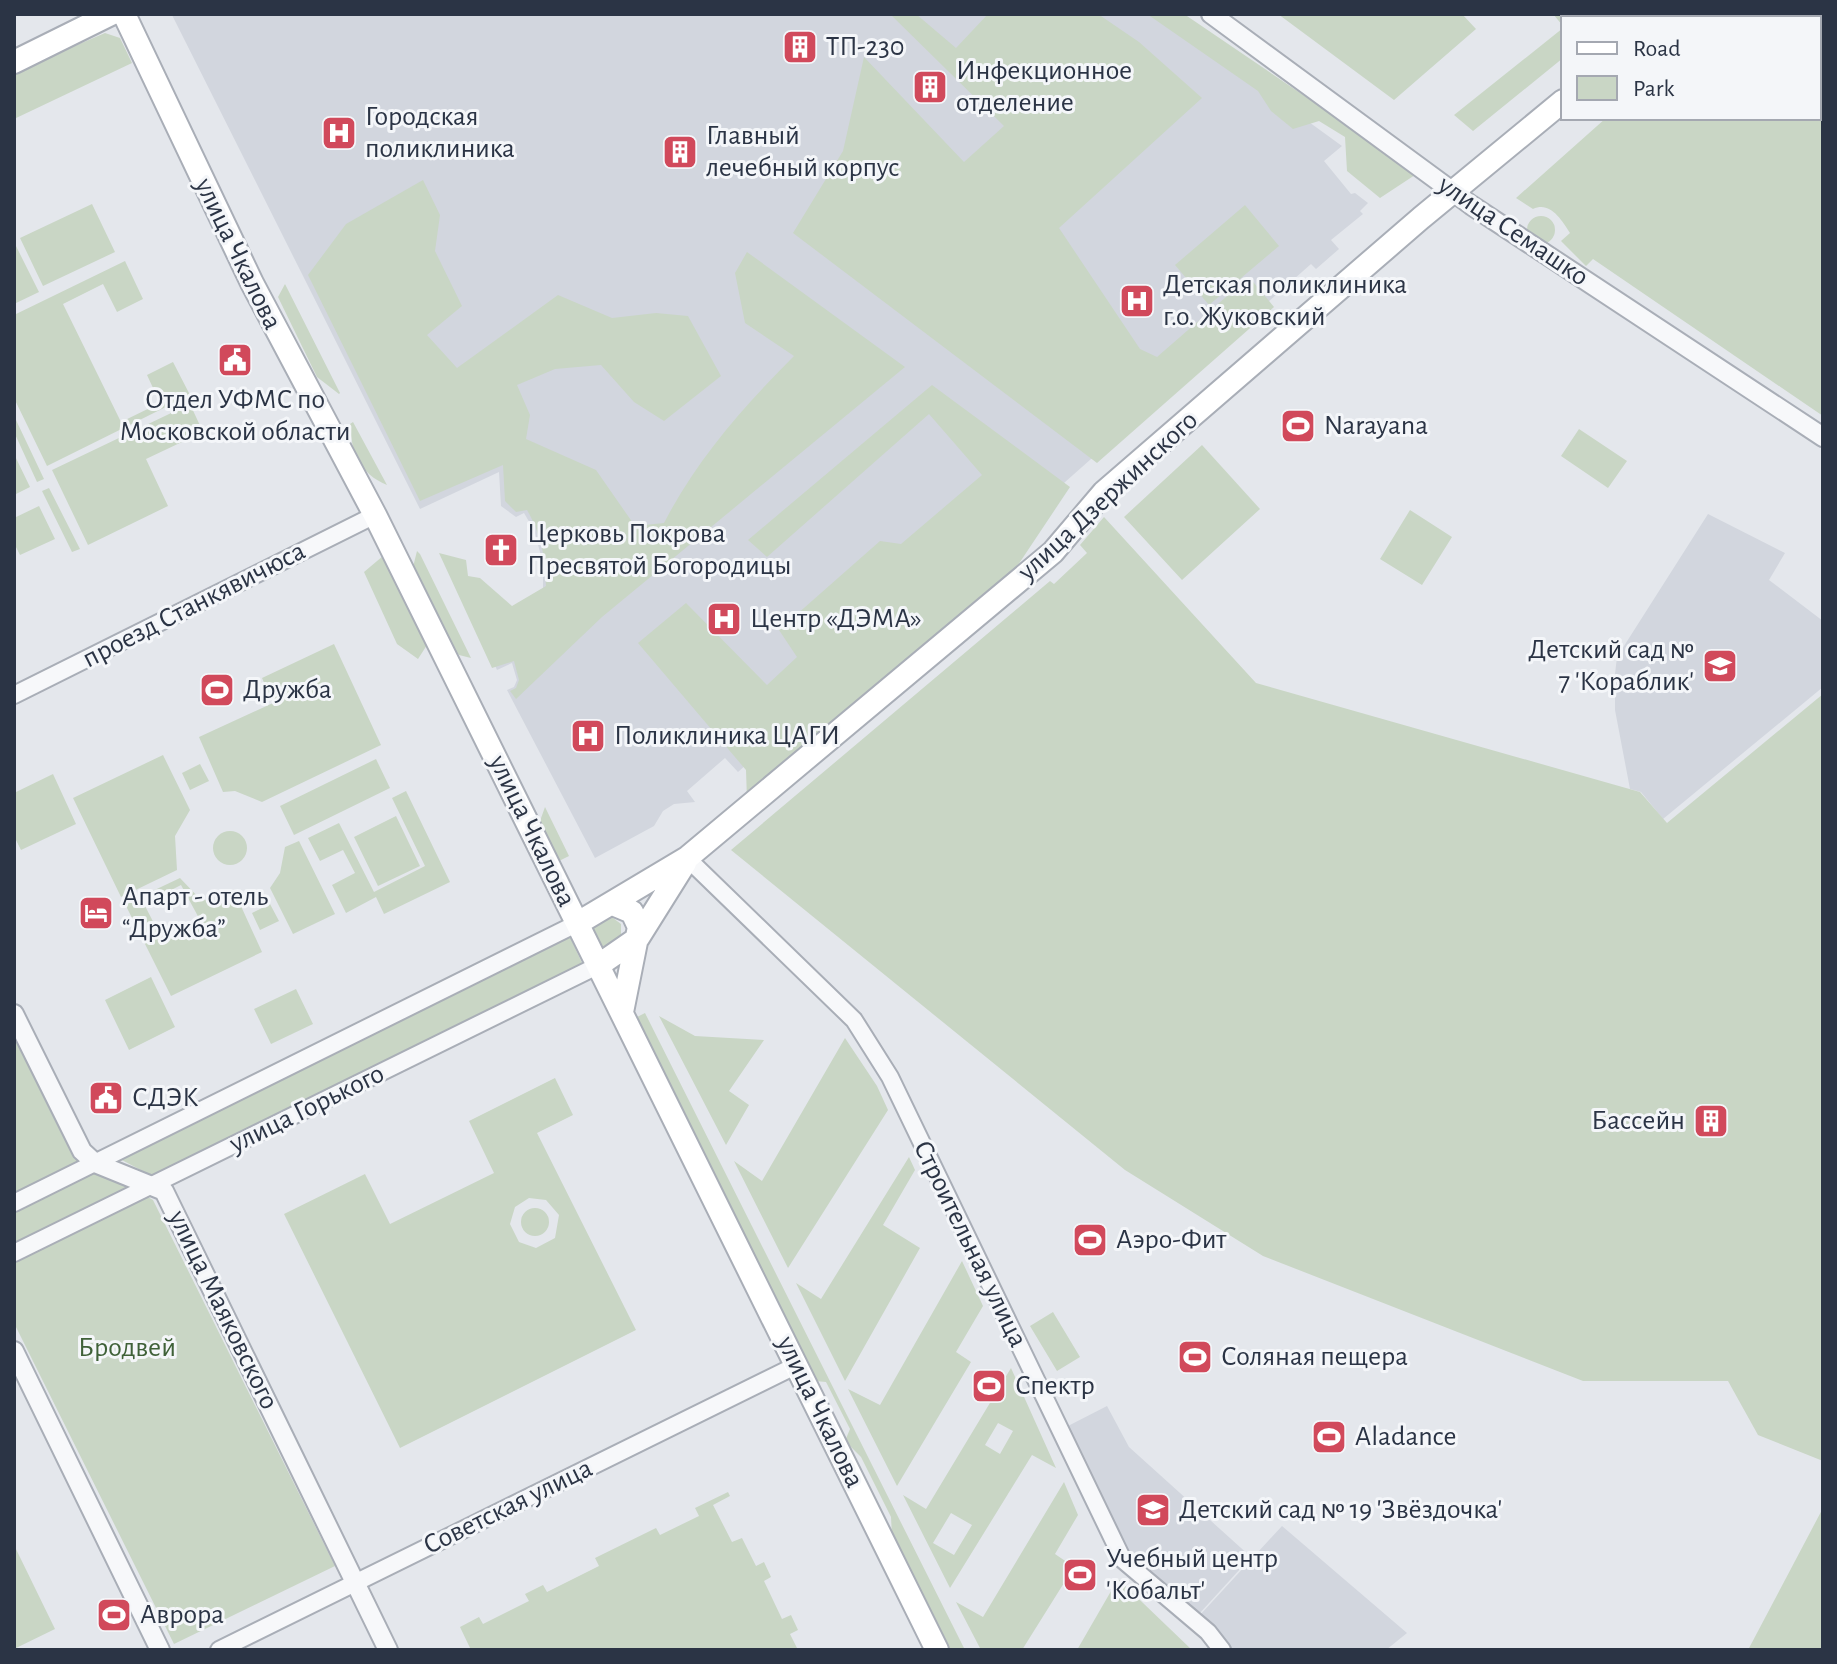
<svg xmlns="http://www.w3.org/2000/svg" width="1837" height="1664" font-family="'Alegreya Sans',sans-serif">
  <rect width="100%" height="100%" fill="#e4e7ec"/>
  <path fill="#d2d6de" d="M 1160,14 L 1342,146 L 1324,161 L 1351,194 L 1355,193 L 1368,203 L 1360,211 L 1363,214 L 1331,240 L 1339,249 L 1316,269 L 1311,264 L 738,772 L 725,758 L 687,791 L 695,802 L 674,804 L 663,811 L 654,826 L 595,858 L 507,690 L 514,687 L 517,680 L 512,663 L 497,670 L 480,631 L 536,603 L 543,588 L 543,563 L 534,530 L 524,513 L 516,517 L 501,506 L 499,472 L 420,509 L 172,15 Z
    M 1708,514 L 1785,553 L 1769,580 L 1823,621 L 1823,687 L 1663,819 L 1641,792 L 1630,789 L 1615,710 L 1615,674 L 1617,657 Z
    M 1107,1406 L 1129,1447 L 1251,1557 L 1199,1614 L 1128,1554 L 1068,1426 Z
    M 1282,1526 L 1407,1633 L 1386,1650 L 1227,1650 L 1200,1615 Z"/>
  <path fill="#c9d6c5" fill-rule="evenodd" d="M 890,14 L 916,14 L 956,48 L 988,14 L 1098,14 L 1139,42 L 1202,98 L 1059,228 L 1140,349 L 1157,357 L 1249,277 L 1274,307 L 1097,463 L 793,233 L 843,151 L 864,57 L 964,162 L 1004,126 Z
    M 1147,14 L 1184,14 L 1418,173 L 1380,198 L 1347,171 L 1345,137 L 1319,121 L 1293,129 L 1271,111 L 1258,91 Z
    M 1278,14 L 1462,14 L 1476,29 L 1394,100 Z
    M 1553,14 L 1617,14 L 1612,18 L 1563,18 L 1563,26 Z
    M 1723,14 L 1823,14 L 1823,416 L 1593,259 L 1586,266 L 1561,241 L 1570,233 C 1561,219 1550,201 1533,209 L 1516,198 L 1606,118 L 1819,118 L 1819,18 L 1718,18 Z
    M 1563,28 L 1563,58 L 1473,131 L 1454,115 Z
    M 105,33 L 120,38 L 132,63 L 14,119 L 14,72 Z
    M 423,180 L 440,215 L 435,251 L 462,306 L 427,335 L 457,368 L 558,295 L 612,318 L 656,313 L 688,316 L 721,376 L 664,421 L 634,402 L 601,365 L 555,369 L 517,385 L 530,415 L 526,439 L 596,470 L 635,526 L 664,523 C 697,459 743,407 794,356 L 745,323 L 735,273 L 747,252 L 905,367 L 602,617 L 516,699 L 510,691 L 516,688 L 519,680 L 514,661 L 492,668 L 439,553 L 466,560 L 468,576 L 480,578 L 512,606 L 546,586 C 545,557 542,536 527,510 L 516,512 L 505,501 L 503,465 L 420,501 L 308,275 L 346,224 Z
    M 92,204 L 115,252 L 43,286 L 20,238 Z
    M 1245,205 L 1279,246 L 1209,305 L 1175,265 Z
    M1527 230a14 14 0 1 1 28 0a14 14 0 1 1-28 0Z
    M 14,242 L 39,292 L 14,304 Z
    M 125,261 L 143,299 L 117,312 L 103,284 L 63,304 L 121,422 L 160,403 L 147,375 L 173,362 L 190,395 L 47,466 L 14,398 L 14,315 Z
    M 285,284 L 340,393 L 339,394 L 317,377 L 278,297 Z
    M 932,385 L 1070,487 L 1014,571 L 747,800 L 746,770 L 638,643 L 686,603 L 767,685 L 797,657 L 779,630 L 880,541 L 901,544 L 982,475 L 929,414 L 767,557 L 748,540 Z
    M 190,404 L 203,432 L 146,459 L 168,506 L 88,545 L 52,470 Z
    M 16,420 L 44,479 L 37,482 L 14,432 Z
    M 353,422 L 387,485 C 360,474 351,452 350,424 Z
    M 1579,429 L 1627,461 L 1608,488 L 1561,456 Z
    M 1202,445 L 1260,509 L 1182,580 L 1124,517 Z
    M 14,454 L 30,487 L 14,495 Z
    M 49,488 L 80,549 L 72,552 L 42,491 Z
    M 39,506 L 55,539 L 20,555 L 14,543 L 14,518 Z
    M 1410,510 L 1452,537 L 1422,585 L 1380,559 Z
    M 1104,517 L 1256,683 L 1640,792 L 1667,823 L 1823,694 L 1823,1461 L 1758,1435 L 1728,1381 L 1583,1381 L 1263,1256 L 1125,1170 L 731,850 L 1050,581 L 1054,584 L 1087,553 L 1080,545 Z
    M 417,551 L 420,554 L 471,658 L 459,655 L 454,649 L 413,567 Z
    M 383,556 L 427,645 L 418,659 L 397,644 L 364,572 Z
    M 334,644 L 381,745 L 262,802 L 235,791 L 223,792 L 199,737 L 273,703 L 262,678 Z
    M 163,755 L 190,810 L 175,836 L 177,870 L 121,897 L 73,798 Z
    M 376,759 L 390,788 L 294,835 L 280,806 Z
    M 200,764 L 209,781 L 190,790 L 182,773 Z
    M 53,774 L 76,824 L 21,850 L 14,836 L 14,793 Z
    M 406,791 L 450,882 L 384,914 L 376,897 L 346,913 L 332,885 L 355,873 L 343,850 L 320,861 L 308,838 L 339,823 L 374,892 L 425,866 L 392,798 Z
    M 545,807 L 569,856 L 559,861 L 540,821 Z
    M 396,816 L 420,866 L 378,886 L 354,837 Z
    M213 848a17 17 0 1 1 34 0a17 17 0 1 1-34 0Z
    M 299,841 L 335,914 L 293,934 L 270,888 L 280,873 L 285,847 Z
    M 180,878 L 200,899 L 240,904 L 262,952 L 171,996 L 125,904 ZM 181,885 L 200,920 L 162,939 L 144,904 Z
    M 270,904 L 279,921 L 260,930 L 252,913 Z
    M 609,915 L 621,924 L 621,940 L 601,947 L 589,928 Z
    M 569,935 L 582,963 L 152,1176 L 120,1159 Z
    M 151,977 L 175,1027 L 129,1050 L 105,1000 Z
    M 296,989 L 313,1024 L 271,1044 L 254,1009 Z
    M 645,1013 L 965,1650 L 949,1650 L 892,1536 L 891,1517 L 861,1457 L 845,1441 L 850,1429 L 826,1382 L 815,1381 L 635,1018 Z
    M 659,1016 L 695,1036 L 764,1040 L 729,1091 L 749,1105 L 726,1145 Z
    M 14,1033 L 74,1153 L 153,1200 L 335,1566 L 174,1644 L 14,1323 Z
    M 845,1038 L 877,1086 L 888,1110 L 788,1268 L 734,1161 L 762,1181 Z
    M 555,1078 L 573,1115 L 537,1133 L 636,1330 L 400,1448 L 284,1214 L 365,1174 L 390,1224 L 494,1173 L 469,1121 ZM 529,1198 L 546,1200 L 559,1215 L 555,1238 L 536,1248 L 519,1242 L 510,1224 L 515,1207 Z
    M 909,1157 L 915,1170 L 883,1225 L 920,1248 L 845,1381 L 796,1283 L 821,1299 Z
    M521 1222a14 14 0 1 1 28 0a14 14 0 1 1-28 0Z
    M 962,1261 L 983,1306 L 956,1352 L 971,1362 L 897,1486 L 848,1389 L 880,1405 Z
    M 1053,1312 L 1080,1357 L 1057,1371 L 1030,1326 Z
    M 1011,1368 L 1056,1468 L 1032,1455 L 950,1588 L 903,1495 L 926,1509 ZM 998,1423 L 1013,1431 L 1000,1454 L 985,1445 ZM 951,1513 L 972,1525 L 954,1555 L 933,1543 Z
    M 1064,1482 L 1078,1515 L 1055,1554 L 1074,1567 L 1022,1650 L 981,1650 L 956,1602 L 983,1617 Z
    M 728,1492 L 730,1496 L 713,1505 L 732,1542 L 742,1538 L 756,1566 L 764,1562 L 771,1577 L 764,1581 L 782,1619 L 791,1615 L 798,1630 L 790,1634 L 798,1650 L 471,1650 L 460,1627 L 479,1617 L 483,1624 L 529,1601 L 525,1594 L 543,1585 L 547,1592 L 599,1566 L 595,1558 L 656,1528 L 660,1535 L 699,1516 L 695,1508 Z
    M 1823,1508 L 1823,1650 L 1748,1650 Z
    M 14,1545 L 55,1629 L 14,1649 Z
    M 1118,1579 L 1192,1650 L 1077,1650 Z"/>
  <g fill="none" stroke-linecap="round" stroke-linejoin="round">
    <g stroke="#a9aeb7" stroke-width="20">
      <path id="minor" d="M 14,695 L 375,515
        M 687,858 L 854,1020 L 890,1077 L 1123,1560 L 1208,1632 L 1222,1650
        M 14,1203 L 578,923
        M 14,1253 L 599,965
        M 219,1650 L 797,1365"/>
    </g>
    <g stroke="#a9aeb7" stroke-width="22">
      <path id="tertiary" d="M 1211,14 L 1471,205 L 1823,437
        M 14,1014 L 82,1151 L 95,1163 L 164,1191 L 388,1650
        M 14,1351 L 160,1650"/>
    </g>
    <g stroke="#a9aeb7" stroke-width="26">
      <path id="secondary" d="M 124,14 L 252,283 L 375,515 L 937,1650
        M 1664,18 L 1668,14
        M 14,62 L 111,14
        M 613,904 L 632,912 L 639,927 L 622,1012
        M 578,923 L 687,858 L 1053,552 L 1104,492 L 1421,218 L 1563,101
        M 599,965 L 638,938 L 685,863"/>
    </g>
    <use href="#minor" stroke="#f7f8fa" stroke-width="16"/>
    <use href="#tertiary" stroke="#f7f8fa" stroke-width="18"/>
    <use href="#secondary" stroke="#fff" stroke-width="22"/>
  </g>
  <defs>
    <g id="building-square" transform="scale(1.8)"><rect x="-9" y="-9" width="18" height="18" rx="4" fill="#d1495b" stroke="#f4f6f9"/><path d="M-4-6H4V6H1V3H-1V6H-4ZM-2.5-4.3h1.7v1.8h-1.7ZM.8-4.3h1.7v1.8H.8ZM-2.5-1h1.7V.8h-1.7ZM.8-1h1.7V.8H.8Z" fill="#fff"/></g>
    <g id="hospital-square" transform="scale(1.8)"><rect x="-9" y="-9" width="18" height="18" rx="4" fill="#d1495b" stroke="#f4f6f9"/><path d="M-5-5h3v3.5h4V-5h3V5h-3V1.5h-4V5h-3Z" fill="#fff"/></g>
    <g id="civic-square" transform="scale(1.8)"><rect x="-9" y="-9" width="18" height="18" rx="4" fill="#d1495b" stroke="#f4f6f9"/><path d="M-.6-6.5H3V-4.5H.6V-3L4-1V1h2V6H-6V1h2V-1L-.6-3ZM-1.2 2.5V6h2.4V2.5Z" fill="#fff"/></g>
    <g id="stadium-square" transform="scale(1.8)"><rect x="-9" y="-9" width="18" height="18" rx="4" fill="#d1495b" stroke="#f4f6f9"/><path d="M0-5a6.5 5 0 1 0 0 10a6.5 5 0 1 0 0-10ZM-3.5-1.8h7v3.6h-7Z" fill="#fff"/></g>
    <g id="church-square" transform="scale(1.8)"><rect x="-9" y="-9" width="18" height="18" rx="4" fill="#d1495b" stroke="#f4f6f9"/><path d="M-1.2-6h2.4v3.5h3.3v2.4h-3.3V6h-2.4V-.1h-3.3v-2.4h3.3Z" fill="#fff"/></g>
    <g id="school-square" transform="scale(1.8)"><rect x="-9" y="-9" width="18" height="18" rx="4" fill="#d1495b" stroke="#f4f6f9"/><path d="M0-5L7-2L0 1L-7-2ZM-4 1L0 2.5L4 1V4Q0 6-4 4Z" fill="#fff"/></g>
    <g id="hotel-square" transform="scale(1.8)"><rect x="-9" y="-9" width="18" height="18" rx="4" fill="#d1495b" stroke="#f4f6f9"/><path d="M-6-4.5h1.5V1H6V5H4.5V3h-9V5H-6ZM-4 0a1.8 1.8 0 1 1 3.6 0ZM.5 0V-2.5h3Q6-2.5 6 0Z" fill="#fff"/></g>
  </defs>
  <g fill-rule="evenodd">
    <use href="#building-square" x="800" y="47"/>
    <use href="#building-square" x="930" y="87"/>
    <use href="#hospital-square" x="339" y="133"/>
    <use href="#building-square" x="680" y="152"/>
    <use href="#hospital-square" x="1137" y="301"/>
    <use href="#civic-square" x="235" y="360"/>
    <use href="#stadium-square" x="1298" y="426"/>
    <use href="#church-square" x="501" y="550"/>
    <use href="#hospital-square" x="724" y="619"/>
    <use href="#school-square" x="1720" y="666"/>
    <use href="#stadium-square" x="217" y="690"/>
    <use href="#hospital-square" x="588" y="736"/>
    <use href="#hotel-square" x="96" y="913"/>
    <use href="#civic-square" x="106" y="1098"/>
    <use href="#building-square" x="1711" y="1121"/>
    <use href="#stadium-square" x="1090" y="1240"/>
    <use href="#stadium-square" x="1195" y="1357"/>
    <use href="#stadium-square" x="989" y="1386"/>
    <use href="#stadium-square" x="1329" y="1437"/>
    <use href="#school-square" x="1153" y="1510"/>
    <use href="#stadium-square" x="1080" y="1575"/>
    <use href="#stadium-square" x="114" y="1615"/>
  </g>
  <g text-anchor="middle" dominant-baseline="central" stroke-width="6" stroke-linejoin="round" paint-order="stroke">
    <g font-size="28" fill="#2b3445" stroke="#f4f6f9" text-anchor="start">
      <text x="826" y="47">ТП-230</text>
      <text x="956" y="71">Инфекционное<tspan x="956" dy="32">отделение</tspan></text>
      <text x="365" y="117">Городская<tspan x="365" dy="32">поликлиника</tspan></text>
      <text x="706" y="136">Главный<tspan x="706" dy="32">лечебный корпус</tspan></text>
      <text x="1163" y="285">Детская поликлиника<tspan x="1163" dy="32">г.о. Жуковский</tspan></text>
      <text x="235" y="400" text-anchor="middle">Отдел УФМС по<tspan x="235" dy="32">Московской области</tspan></text>
      <text x="1324" y="426">Narayana</text>
      <text x="527" y="534">Церковь Покрова<tspan x="527" dy="32">Пресвятой Богородицы</tspan></text>
      <text x="750" y="619">Центр «ДЭМА»</text>
      <text x="1694" y="650" text-anchor="end">Детский сад №<tspan x="1694" dy="32">7 'Кораблик'</tspan></text>
      <text x="243" y="690">Дружба</text>
      <text x="614" y="736">Поликлиника ЦАГИ</text>
      <text x="122" y="897">Апарт - отель<tspan x="122" dy="32">“Дружба”</tspan></text>
      <text x="132" y="1098">СДЭК</text>
      <text x="1685" y="1121" text-anchor="end">Бассейн</text>
      <text x="1116" y="1240">Аэро-Фит</text>
      <text x="1221" y="1357">Соляная пещера</text>
      <text x="1015" y="1386">Спектр</text>
      <text x="1355" y="1437">Aladance</text>
      <text x="1179" y="1510">Детский сад № 19 'Звёздочка'</text>
      <text x="1106" y="1559">Учебный центр<tspan x="1106" dy="32">'Кобальт'</tspan></text>
      <text x="140" y="1615">Аврора</text>
    </g>
    <g font-size="28" fill="#2b3445" stroke="#f4f6f9">
      <text transform="translate(1513 231) rotate(34)">улица Семашко</text>
      <text transform="translate(238 254) rotate(64)">улица Чкалова</text>
      <text transform="translate(1108 496) rotate(-43)">улица Дзержинского</text>
      <text transform="translate(194 605) rotate(-27)">проезд Станкявичюса</text>
      <text transform="translate(532 831) rotate(64)">улица Чкалова</text>
      <text transform="translate(307 1109) rotate(-26)">улица Горького</text>
      <text transform="translate(970 1244) rotate(64)">Строительная улица</text>
      <text transform="translate(223 1310) rotate(64)">улица Маяковского</text>
      <text transform="translate(820 1412) rotate(64)">улица Чкалова</text>
      <text transform="translate(508 1507) rotate(-26)">Советская улица</text>
    </g>
    <g font-size="28" fill="#3f6138" stroke="#f4f6f9">
      <text x="127" y="1348">Бродвей</text>
    </g>
  </g>
  <rect width="1837" height="1664" fill="none" stroke="#2b3445" stroke-width="32"/>
  <rect x="1561" y="16" width="260" height="104" fill="#f4f6f9" stroke="#a4a8b1" stroke-width="2"/>
  <rect x="1577" y="42" width="40" height="12" fill="#ffffff" stroke="#a4a8b1" stroke-width="2"/>
  <text x="1633" y="56" font-size="24" fill="#2b3445">Road</text>
  <rect x="1577" y="76" width="40" height="24" fill="#c9d6c5" stroke="#a4a8b1" stroke-width="2"/>
  <text x="1633" y="96" font-size="24" fill="#2b3445">Park</text>
</svg>
